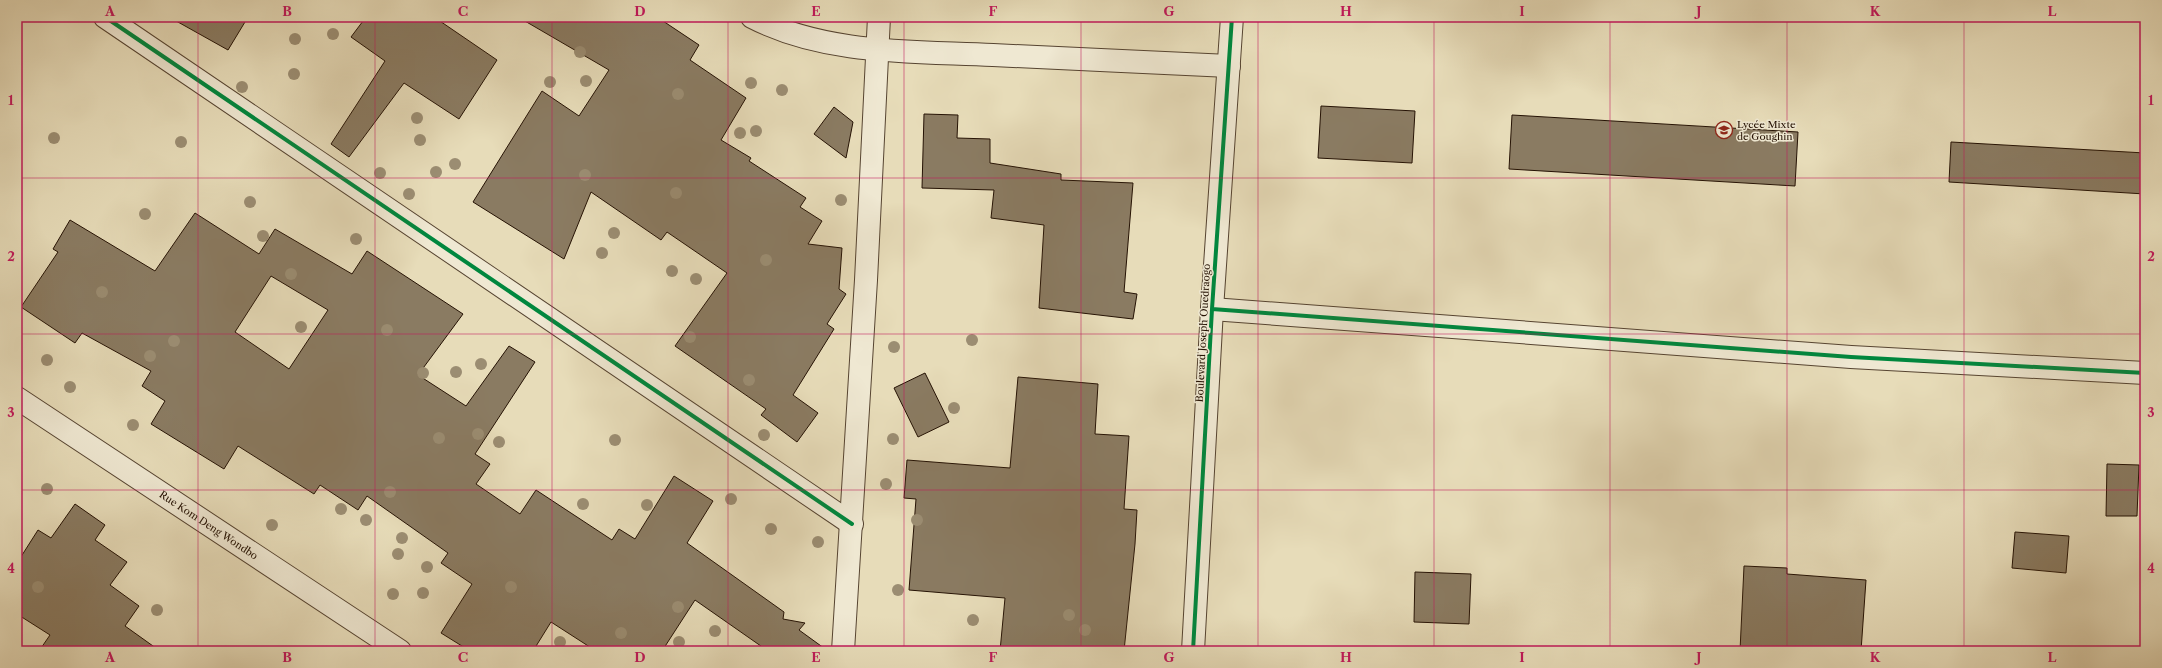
<svg xmlns="http://www.w3.org/2000/svg" width="2162" height="668" font-family="'Libre Caslon Text',serif">
  <rect width="100%" height="100%" fill="#e7dcb9"/>
  <filter id="stains"><feTurbulence type="fractalNoise" baseFrequency=".005" numOctaves="4"/><feColorMatrix values="0 0 0 0 .2 0 0 0 0 .09 0 0 0 0 .02 0 0 0 .5 -.17"/></filter>
  <radialGradient id="worn" r=".72"><stop offset=".6" stop-color="#630" stop-opacity="0"/><stop offset="1" stop-color="#630" stop-opacity=".3"/></radialGradient>
  <path fill="#8a7b62" stroke="#251204" fill-rule="evenodd" d="M 169,17 L 248,17 L 228,50 Z
    M 366,17 L 434,17 L 497,60 L 459,119 L 404,83 L 349,157 L 331,144 L 385,61 L 351,37 Z
    M 518,17 L 657,17 L 699,45 L 690,60 L 746,98 L 721,140 L 751,158 L 749,161 L 806,198 L 800,207 L 822,221 L 808,244 L 842,248 L 839,289 L 846,294 L 827,324 L 834,329 L 793,395 L 818,413 L 797,442 L 761,415 L 766,409 L 675,346 L 727,273 L 667,232 L 661,240 L 591,192 L 564,259 L 473,202 L 542,91 L 579,116 L 609,70 Z
    M 1321,106 L 1415,111 L 1412,163 L 1318,158 Z
    M 834,107 L 853,122 L 846,158 L 814,134 Z
    M 924,114 L 958,115 L 957,138 L 990,139 L 990,163 L 1061,174 L 1061,180 L 1133,183 L 1124,292 L 1137,294 L 1133,319 L 1039,308 L 1044,225 L 991,218 L 994,190 L 922,188 Z
    M 1512,115 L 1798,132 L 1795,186 L 1509,169 Z
    M 1951,142 L 2145,153 L 2145,194 L 1949,182 Z
    M 195,213 L 259,254 L 275,229 L 352,274 L 367,251 L 463,314 L 418,375 L 466,406 L 509,346 L 535,362 L 475,454 L 490,464 L 476,484 L 520,514 L 536,490 L 612,540 L 619,529 L 635,539 L 674,476 L 713,501 L 687,543 L 784,612 L 783,619 L 805,623 L 799,630 L 828,651 L 768,651 L 695,600 L 662,651 L 596,651 L 551,622 L 533,651 L 470,651 L 441,633 L 472,584 L 441,563 L 448,553 L 367,496 L 358,510 L 320,485 L 314,494 L 238,446 L 224,469 L 151,424 L 165,401 L 142,386 L 151,371 L 82,333 L 75,343 L 21,307 L 58,252 L 53,249 L 70,220 L 155,271 ZM 271,276 L 328,310 L 289,369 L 235,332 Z
    M 925,373 L 949,422 L 918,437 L 894,388 Z
    M 1018,377 L 1098,384 L 1095,434 L 1129,436 L 1124,509 L 1137,510 L 1135,544 L 1124,651 L 1000,651 L 1005,598 L 909,590 L 916,499 L 904,498 L 907,460 L 1010,468 Z
    M 2107,464 L 2139,465 L 2137,516 L 2106,516 Z
    M 75,504 L 105,525 L 95,540 L 127,562 L 110,585 L 139,606 L 125,626 L 160,651 L 39,651 L 50,635 L 17,614 L 17,563 L 38,530 L 51,538 Z
    M 2015,532 L 2069,536 L 2066,573 L 2012,568 Z
    M 1744,566 L 1787,568 L 1787,574 L 1866,580 L 1861,651 L 1740,651 Z
    M 1415,572 L 1471,574 L 1469,624 L 1414,622 Z"/>
  <g fill="none" stroke-linecap="round" stroke-linejoin="round">
    <g stroke="#564431" stroke-width="24">
      <g id="minor">
        <path d="M 105,17 L 852,524"/>
        <path d="M 752,17 C 826,55 912,51 993,55 C 1072,59 1150,62 1229,66"/>
        <path d="M 1212,309 L 1851,357 L 2145,373"/>
        <path id="s1" d="M 17,398 L 400,651"/>
        <path d="M 843,651 L 866,280 L 879,17"/>
        <path d="M 1193,651 L 1212,309 L 1232,17"/>
      </g>
    </g>
    <use href="#minor" stroke="#efe8d2" stroke-width="22"/>
    <g stroke="#efe8d2" stroke-width="6">
      <path id="cycleway" d="M 105,17 L 852,524
        M 1212,309 L 1851,357 L 2145,373
        M 1193,651 L 1212,309 L 1232,17"/>
    </g>
    <use href="#cycleway" stroke="#00873e" stroke-width="4"/>
  </g>
  <g fill="#9b8d72">
    <circle cx="333" cy="34" r="6"/>
    <circle cx="295" cy="39" r="6"/>
    <circle cx="580" cy="52" r="6"/>
    <circle cx="294" cy="74" r="6"/>
    <circle cx="586" cy="81" r="6"/>
    <circle cx="550" cy="82" r="6"/>
    <circle cx="751" cy="83" r="6"/>
    <circle cx="242" cy="87" r="6"/>
    <circle cx="782" cy="90" r="6"/>
    <circle cx="678" cy="94" r="6"/>
    <circle cx="417" cy="118" r="6"/>
    <circle cx="756" cy="131" r="6"/>
    <circle cx="740" cy="133" r="6"/>
    <circle cx="54" cy="138" r="6"/>
    <circle cx="420" cy="140" r="6"/>
    <circle cx="181" cy="142" r="6"/>
    <circle cx="455" cy="164" r="6"/>
    <circle cx="436" cy="172" r="6"/>
    <circle cx="380" cy="173" r="6"/>
    <circle cx="585" cy="175" r="6"/>
    <circle cx="676" cy="193" r="6"/>
    <circle cx="409" cy="194" r="6"/>
    <circle cx="841" cy="200" r="6"/>
    <circle cx="250" cy="202" r="6"/>
    <circle cx="145" cy="214" r="6"/>
    <circle cx="614" cy="233" r="6"/>
    <circle cx="263" cy="236" r="6"/>
    <circle cx="356" cy="239" r="6"/>
    <circle cx="602" cy="253" r="6"/>
    <circle cx="766" cy="260" r="6"/>
    <circle cx="672" cy="271" r="6"/>
    <circle cx="291" cy="274" r="6"/>
    <circle cx="696" cy="279" r="6"/>
    <circle cx="102" cy="292" r="6"/>
    <circle cx="301" cy="327" r="6"/>
    <circle cx="387" cy="330" r="6"/>
    <circle cx="690" cy="337" r="6"/>
    <circle cx="972" cy="340" r="6"/>
    <circle cx="174" cy="341" r="6"/>
    <circle cx="894" cy="347" r="6"/>
    <circle cx="150" cy="356" r="6"/>
    <circle cx="47" cy="360" r="6"/>
    <circle cx="481" cy="364" r="6"/>
    <circle cx="456" cy="372" r="6"/>
    <circle cx="423" cy="373" r="6"/>
    <circle cx="749" cy="380" r="6"/>
    <circle cx="70" cy="387" r="6"/>
    <circle cx="954" cy="408" r="6"/>
    <circle cx="133" cy="425" r="6"/>
    <circle cx="478" cy="434" r="6"/>
    <circle cx="764" cy="435" r="6"/>
    <circle cx="439" cy="438" r="6"/>
    <circle cx="893" cy="439" r="6"/>
    <circle cx="615" cy="440" r="6"/>
    <circle cx="499" cy="442" r="6"/>
    <circle cx="886" cy="484" r="6"/>
    <circle cx="47" cy="489" r="6"/>
    <circle cx="390" cy="492" r="6"/>
    <circle cx="731" cy="499" r="6"/>
    <circle cx="583" cy="504" r="6"/>
    <circle cx="647" cy="505" r="6"/>
    <circle cx="341" cy="509" r="6"/>
    <circle cx="366" cy="520" r="6"/>
    <circle cx="917" cy="520" r="6"/>
    <circle cx="272" cy="525" r="6"/>
    <circle cx="771" cy="529" r="6"/>
    <circle cx="402" cy="538" r="6"/>
    <circle cx="818" cy="542" r="6"/>
    <circle cx="398" cy="554" r="6"/>
    <circle cx="427" cy="567" r="6"/>
    <circle cx="38" cy="587" r="6"/>
    <circle cx="511" cy="587" r="6"/>
    <circle cx="898" cy="590" r="6"/>
    <circle cx="423" cy="593" r="6"/>
    <circle cx="393" cy="594" r="6"/>
    <circle cx="678" cy="607" r="6"/>
    <circle cx="157" cy="610" r="6"/>
    <circle cx="1069" cy="615" r="6"/>
    <circle cx="973" cy="620" r="6"/>
    <circle cx="1085" cy="630" r="6"/>
    <circle cx="715" cy="631" r="6"/>
    <circle cx="621" cy="633" r="6"/>
    <circle cx="560" cy="642" r="6"/>
    <circle cx="679" cy="642" r="6"/>
  </g>
  <path fill="none" stroke="#c2185b" stroke-width="1" stroke-opacity="0.55" d="M 198,17 L 198,651M 375,17 L 375,651M 552,17 L 552,651M 728,17 L 728,651M 904,17 L 904,651M 1081,17 L 1081,651M 1258,17 L 1258,651M 1434,17 L 1434,651M 1610,17 L 1610,651M 1787,17 L 1787,651M 1964,17 L 1964,651M 17,178 L 2145,178M 17,334 L 2145,334M 17,490 L 2145,490"/>
  <defs>
    <g id="school-ring" transform="scale(0.9)"><circle r="9.5" fill="#efe8d2" stroke="#8f2418" stroke-width="1.5"/><path d="M0-5L7-2L0 1L-7-2ZM-4 1L0 2.5L4 1V4Q0 6-4 4Z" fill="#8f2418"/></g>
  </defs>
  <g fill-rule="evenodd">
    <use href="#school-ring" x="1724" y="130"/>
  </g>
  <g text-anchor="middle" dominant-baseline="central" stroke-width="3" stroke-linejoin="round" paint-order="stroke">
    <g font-size="10" fill="#251204" stroke="#efe8d2" text-anchor="start">
      <text x="1737" y="124">Lycée Mixte<tspan x="1737" dy="12">de Goughin</tspan></text>
    </g>
    <g font-size="10" fill="#251204" stroke="#efe8d2">
      <text transform="translate(1203 333) rotate(-87)">Boulevard Joseph Ouedraogo</text>
      <text stroke="none"><textPath href="#s1" startOffset="230">Rue Kom Deng Wondbo</textPath></text>
    </g>
  </g>
  <rect width="2162" height="668" fill="none" stroke="#e7dcb9" stroke-width="44"/>
  <rect x="22" y="22" width="2118" height="624" fill="none" stroke="#c2185b" stroke-width="1.5"/>
  <g font-size="13" text-anchor="middle" font-weight="bold" fill="#c2185b">
    <text x="110" y="16">A</text>
    <text x="287" y="16">B</text>
    <text x="463" y="16">C</text>
    <text x="640" y="16">D</text>
    <text x="816" y="16">E</text>
    <text x="993" y="16">F</text>
    <text x="1169" y="16">G</text>
    <text x="1346" y="16">H</text>
    <text x="1522" y="16">I</text>
    <text x="1699" y="16">J</text>
    <text x="1875" y="16">K</text>
    <text x="2052" y="16">L</text>
    <text x="11" y="105">1</text>
    <text x="2151" y="105">1</text>
    <text x="11" y="261">2</text>
    <text x="2151" y="261">2</text>
    <text x="11" y="417">3</text>
    <text x="2151" y="417">3</text>
    <text x="11" y="573">4</text>
    <text x="2151" y="573">4</text>
    <text x="110" y="662">A</text>
    <text x="287" y="662">B</text>
    <text x="463" y="662">C</text>
    <text x="640" y="662">D</text>
    <text x="816" y="662">E</text>
    <text x="993" y="662">F</text>
    <text x="1169" y="662">G</text>
    <text x="1346" y="662">H</text>
    <text x="1522" y="662">I</text>
    <text x="1699" y="662">J</text>
    <text x="1875" y="662">K</text>
    <text x="2052" y="662">L</text>
  </g>
  <rect width="100%" height="100%" filter="url(#stains)"/>
  <rect width="100%" height="100%" fill="url(#worn)"/>
</svg>
